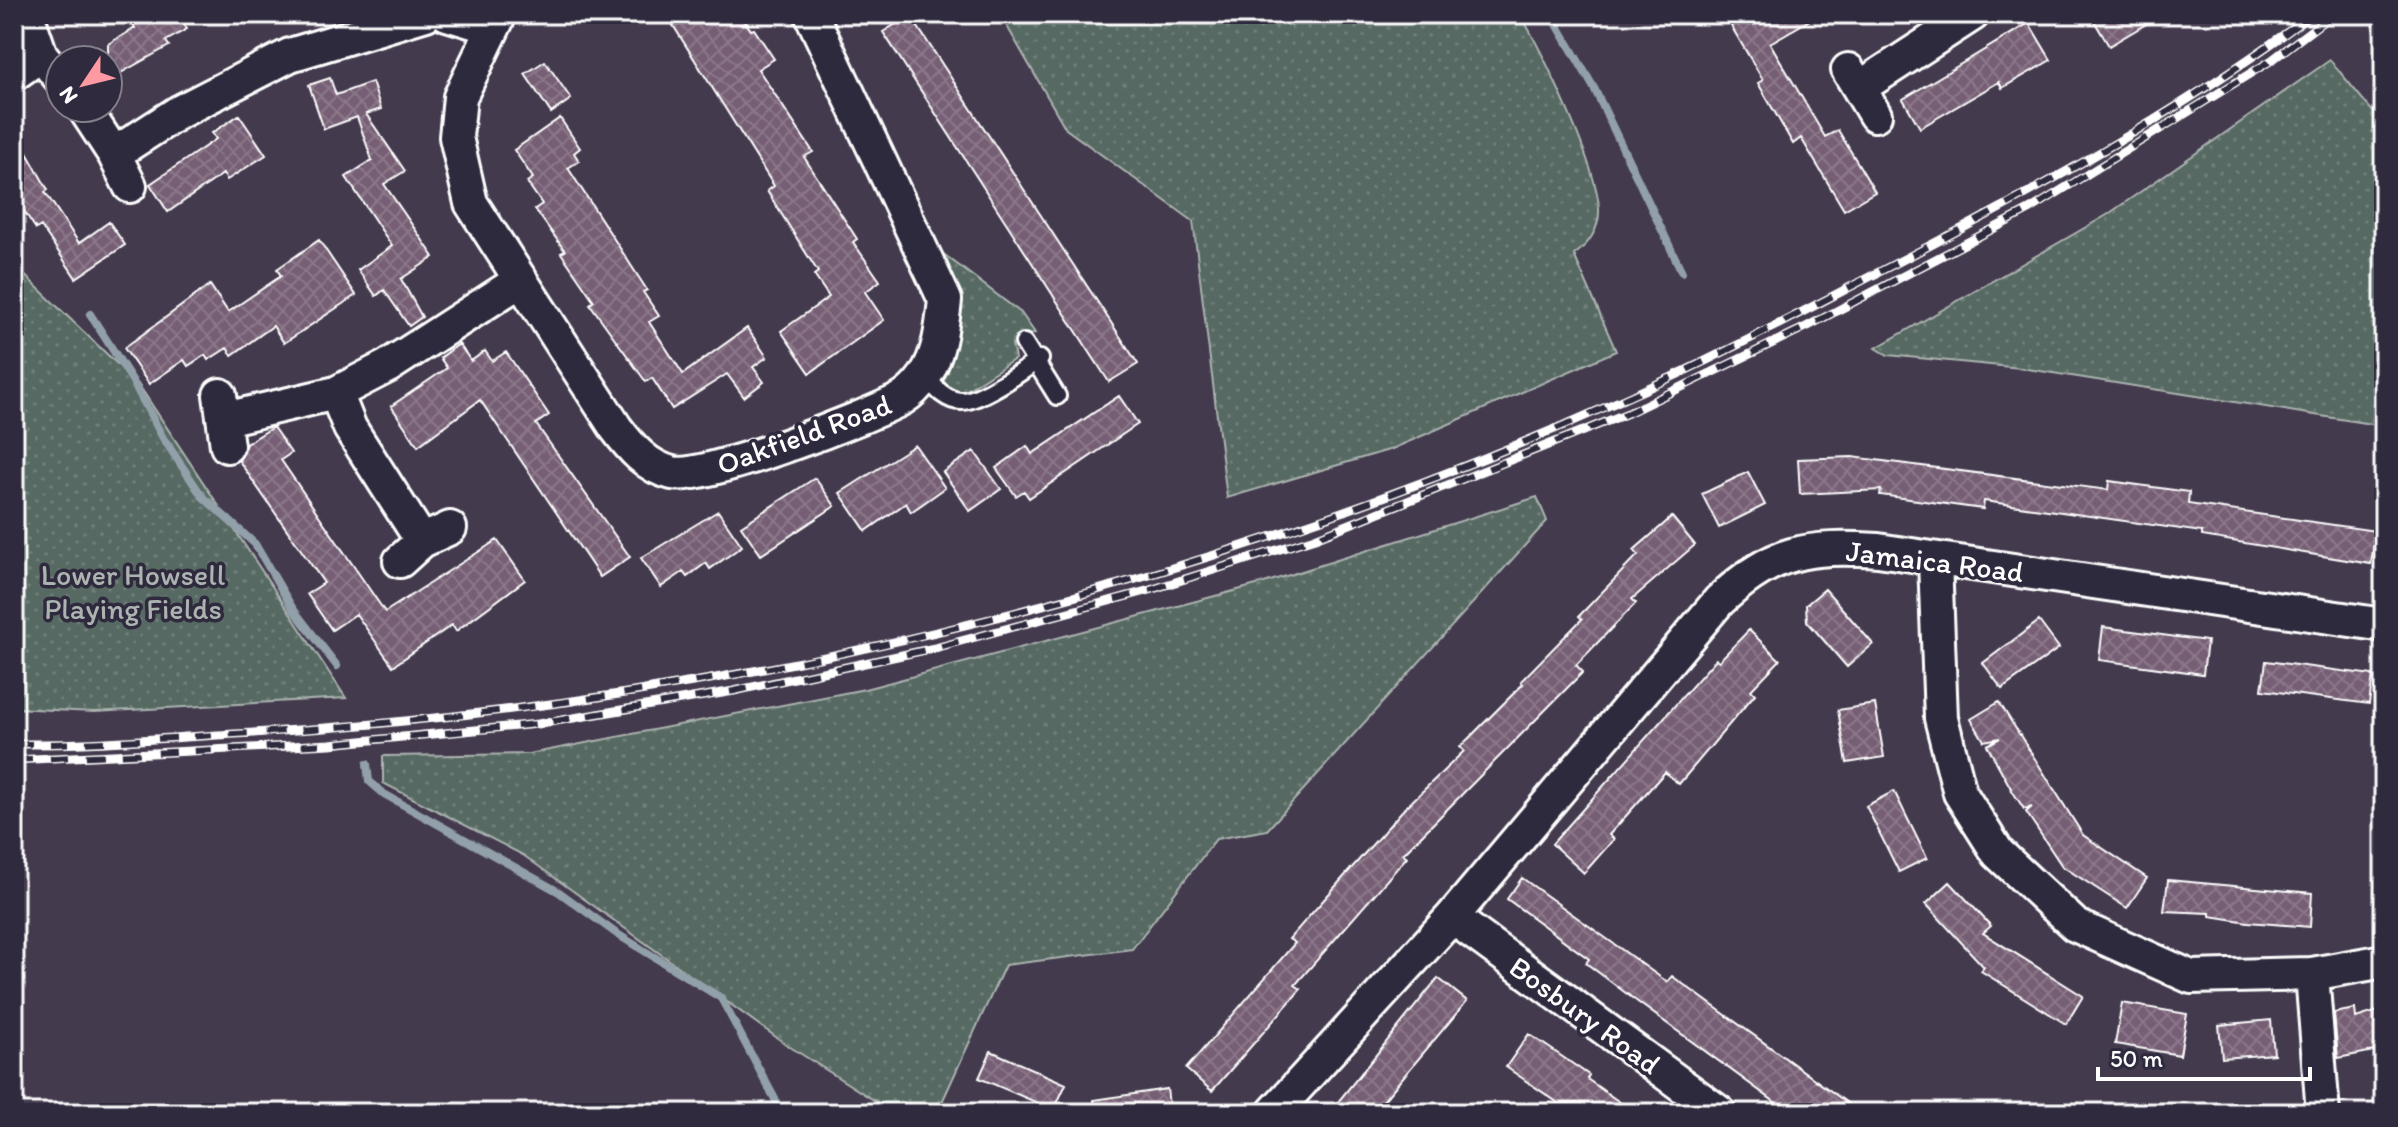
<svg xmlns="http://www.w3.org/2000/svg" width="2398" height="1127" font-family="Itim,sans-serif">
  <defs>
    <pattern id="green-dots" width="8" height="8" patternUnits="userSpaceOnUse" patternTransform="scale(2)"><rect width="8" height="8" fill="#576962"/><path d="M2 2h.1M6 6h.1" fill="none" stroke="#70807a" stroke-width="1.8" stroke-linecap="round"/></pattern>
    <pattern id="building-cross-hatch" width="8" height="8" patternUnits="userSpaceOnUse" patternTransform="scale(2)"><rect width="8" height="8" fill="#765f74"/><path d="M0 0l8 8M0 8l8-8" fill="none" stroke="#8b7789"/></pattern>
  </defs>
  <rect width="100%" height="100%" fill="#443a4e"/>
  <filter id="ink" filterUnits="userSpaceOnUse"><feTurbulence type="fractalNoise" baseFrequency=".0125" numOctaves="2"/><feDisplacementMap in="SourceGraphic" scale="16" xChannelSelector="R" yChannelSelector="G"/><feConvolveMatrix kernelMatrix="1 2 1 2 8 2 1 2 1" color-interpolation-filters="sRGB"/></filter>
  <g filter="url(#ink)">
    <path fill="url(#green-dots)" stroke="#abb4b0" stroke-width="2" d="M 1000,14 L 1520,14 C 1543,52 1598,168 1599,209 C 1600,229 1588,245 1574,255 L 1616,351 L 1392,449 L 1227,498 L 1193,221 L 1066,129 Z
      M 2330,60 L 2384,125 L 2384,426 L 2021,368 L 1888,355 L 1876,348 L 2107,215 Z
      M 933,246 L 1021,313 L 1035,333 L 1012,344 L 1015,359 L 960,394 L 943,386 L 945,365 Z
      M 14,265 L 138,384 L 346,698 L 94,712 L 14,708 Z
      M 1537,497 L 1547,521 L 1267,830 L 1216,839 L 1132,949 L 1005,965 L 937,1113 L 894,1113 L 787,1045 L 523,855 L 383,783 L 383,756 L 529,754 L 865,689 L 1264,583 Z"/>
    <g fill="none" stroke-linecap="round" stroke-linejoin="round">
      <path stroke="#92a0aa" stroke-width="8" d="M 226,14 L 227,16
        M 1551,14 L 1594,88 L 1682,272
        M 90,314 L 132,380 L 163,438 L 202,496 L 255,544 L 293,609 L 337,666
        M 367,764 L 369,781 L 384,794 L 559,892 L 617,934 L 721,998 L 776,1101 L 774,1113"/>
    </g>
    <path fill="url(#building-cross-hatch)" stroke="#fff" stroke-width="2" d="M 150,14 L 178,14 L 187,29 L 166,41 L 169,46 L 108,80 L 108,44 L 135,28 L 133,24 Z
      M 683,14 L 740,14 L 751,30 L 754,29 L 774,59 L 758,69 L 813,152 L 804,157 L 857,239 L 853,242 L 880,281 L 865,292 L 884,320 L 810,373 L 781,331 L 829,297 L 814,275 L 818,272 L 767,191 L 774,186 L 671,22 Z
      M 1724,14 L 1820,14 L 1770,43 L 1825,137 L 1838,130 L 1875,192 L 1844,210 L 1801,138 L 1793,144 L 1758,83 L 1763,80 Z
      M 2090,14 L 2163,14 L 2109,46 Z
      M 910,15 L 1138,364 L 1109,382 L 883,32 Z
      M 2029,23 L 2051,60 L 2002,88 L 1999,82 L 1920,128 L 1903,99 Z
      M 545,61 L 571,99 L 551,113 L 525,74 Z
      M 330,78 L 336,95 L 372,82 L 381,109 L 366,114 L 405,171 L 384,184 L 434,257 L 401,279 L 422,317 L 409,326 L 384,290 L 376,296 L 358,270 L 392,246 L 346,177 L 372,160 L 357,117 L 324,129 L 309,85 Z
      M 239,115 L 266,155 L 227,180 L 223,174 L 168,212 L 150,184 L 216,139 L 212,133 Z
      M 560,118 L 580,148 L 574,153 L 579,161 L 568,168 L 647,290 L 643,292 L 659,316 L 649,322 L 683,374 L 747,328 L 767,357 L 753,367 L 764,382 L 744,397 L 727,374 L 672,409 L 652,378 L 646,382 L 590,304 L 594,301 L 561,253 L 565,251 L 535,209 L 542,204 L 527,182 L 533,178 L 514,150 Z
      M 14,130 L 48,190 L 45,192 L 79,243 L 109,222 L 125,245 L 76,278 L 41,226 L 36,229 L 14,196 Z
      M 319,240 L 356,295 L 284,343 L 273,326 L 232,355 L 227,348 L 208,360 L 205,355 L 188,366 L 184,360 L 149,384 L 124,348 L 210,285 L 228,312 L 281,276 L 277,269 Z
      M 459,344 L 471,361 L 485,351 L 492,361 L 506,352 L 549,415 L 536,424 L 630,557 L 600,577 L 480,400 L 418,446 L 391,406 L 447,368 L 440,358 Z
      M 1119,396 L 1138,424 L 1029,498 L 1024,491 L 1016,496 L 996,468 L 1027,446 L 1032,454 Z
      M 273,427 L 291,453 L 281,460 L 385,612 L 497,540 L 525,580 L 456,631 L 452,625 L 393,666 L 356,614 L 332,630 L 307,594 L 324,583 L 239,461 L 246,444 Z
      M 915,445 L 945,488 L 911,512 L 906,503 L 866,531 L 840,493 Z
      M 974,451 L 1001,489 L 970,511 L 943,472 Z
      M 1852,457 L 2108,490 L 2109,481 L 2189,492 L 2188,504 L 2376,531 L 2371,564 L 2202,536 L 2202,532 L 1984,501 L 1983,509 L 1880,495 L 1881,490 L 1800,494 L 1798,459 Z
      M 1748,472 L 1765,505 L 1719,528 L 1702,494 Z
      M 815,478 L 835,506 L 761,555 L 741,526 Z
      M 718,511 L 742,546 L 710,569 L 706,563 L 687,577 L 683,572 L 661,587 L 641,558 Z
      M 1672,517 L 1695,545 L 1632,599 L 1636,603 L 1576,665 L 1583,672 L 1403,854 L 1407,857 L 1295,985 L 1301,989 L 1212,1091 L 1186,1069 L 1295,943 L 1289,939 L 1402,811 L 1464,751 L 1460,747 L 1523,684 L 1521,681 L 1582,619 L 1579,616 L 1638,555 L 1634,550 Z
      M 1825,589 L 1873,644 L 1847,667 L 1807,621 L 1806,605 Z
      M 2039,621 L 2059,648 L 2002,689 L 1983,663 Z
      M 2103,627 L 2207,641 L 2203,674 L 2099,660 Z
      M 1749,630 L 1780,660 L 1751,690 L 1755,694 L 1679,784 L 1665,772 L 1609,835 L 1614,839 L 1584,873 L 1552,844 L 1716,659 L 1719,661 Z
      M 2266,661 L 2373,675 L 2369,704 L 2262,690 Z
      M 1999,702 L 2083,835 L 2147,878 L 2127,908 L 2062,866 L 2026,812 L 2032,807 L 2024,809 L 2013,792 L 1987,745 L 2000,738 L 1984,741 L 1971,719 Z
      M 1875,704 L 1884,757 L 1847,763 L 1838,710 Z
      M 1894,791 L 1927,858 L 1899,872 L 1866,806 Z
      M 1522,878 L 1667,982 L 1672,976 L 1861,1113 L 1790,1113 L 1639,1003 L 1586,963 L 1589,959 L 1507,899 Z
      M 2168,880 L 2312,893 L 2310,927 L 2248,922 L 2210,916 L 2210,913 L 2164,911 Z
      M 1950,882 L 1991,926 L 1983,933 L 2083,996 L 2066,1024 L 1981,971 L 1984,967 L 1926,904 Z
      M 1438,978 L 1467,1001 L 1373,1113 L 1329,1113 Z
      M 2122,1003 L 2187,1014 L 2180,1055 L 2115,1044 Z
      M 2355,1009 L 2356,1018 L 2384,1009 L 2384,1049 L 2338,1058 L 2334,1013 Z
      M 2271,1020 L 2274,1054 L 2222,1058 L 2219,1025 Z
      M 1529,1034 L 1589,1075 L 1587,1079 L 1635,1113 L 1573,1113 L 1506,1067 Z
      M 991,1051 L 1066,1084 L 1054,1110 L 979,1078 Z
      M 1167,1089 L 1170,1113 L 1095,1113 L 1094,1100 Z"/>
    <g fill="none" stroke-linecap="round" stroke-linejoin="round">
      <g stroke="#fff" stroke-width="22">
        <path id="lane" d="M 1024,343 L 1057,396
          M 925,376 C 934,386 945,401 961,401 C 979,402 1024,370 1040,359"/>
      </g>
      <g stroke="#fff" stroke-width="38">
        <path id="street" d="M 447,14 L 493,28
          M 500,14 L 460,97 L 456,137 L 471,203 L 616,428 C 631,448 647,467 672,473 C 703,481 871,416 903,398 C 911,393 920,383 925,376 C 940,352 942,327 945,300 L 811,14
          M 30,23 L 41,55 L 60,78
          M 1848,70 L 1875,115
          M 14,74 L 41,55
          M 1859,88 L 1973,14
          M 84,108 L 114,154 L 179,112 L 290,55 L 426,14
          M 114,154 L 130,186
          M 336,393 L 350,428 L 422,541
          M 220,395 L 227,446
          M 225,419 L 336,393 L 388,366 L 521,280
          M 400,561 L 422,541 L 450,528
          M 1935,561 L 1941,718 L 1960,793 L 1998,853 L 2075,925 L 2191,977 L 2312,974 L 2384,961
          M 1452,917 L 1720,1113
          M 2312,974 L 2323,1113
          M 1273,1113 L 1452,917 L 1719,601 C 1773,550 1807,546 1878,550 L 2384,625"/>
      </g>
      <use href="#lane" stroke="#2f2a3d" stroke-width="16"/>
      <use href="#street" stroke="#2f2a3d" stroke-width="32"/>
      <g stroke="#fff" stroke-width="9">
        <path id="rail" d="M 14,744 C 88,745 162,738 235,734 C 713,708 1189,594 1626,398 C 1712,360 1796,315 1879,272 C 2028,195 2178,114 2312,14
          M 14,760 L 330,744 L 538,724 L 734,691 L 935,648 L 1150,590 L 1315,538 L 1628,413 L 1808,326 L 2031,209 L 2272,60 L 2333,14"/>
      </g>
      <use href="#rail" stroke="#2f2a3d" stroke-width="6" stroke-dasharray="18" stroke-linecap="butt"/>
    </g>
  </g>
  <g text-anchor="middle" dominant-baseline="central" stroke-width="7" stroke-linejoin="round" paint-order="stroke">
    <g font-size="30" fill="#fff" stroke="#2f2a3d">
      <text transform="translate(804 434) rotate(-20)">Oakfield Road</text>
      <text transform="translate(1935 561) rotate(7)">Jamaica Road</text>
      <text transform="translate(1585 1015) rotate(36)">Bosbury Road</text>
    </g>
    <g font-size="30" fill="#abb4b0" stroke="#2f2a3d">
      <text x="133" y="574">Lower Howsell<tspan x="133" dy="34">Playing Fields</tspan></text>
    </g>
  </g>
  <rect width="2398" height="1127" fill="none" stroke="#2f2a3d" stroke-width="48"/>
  <rect x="24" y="24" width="2350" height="1079" fill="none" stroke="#fff" stroke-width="3" filter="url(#ink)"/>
  <g transform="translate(84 84) rotate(235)"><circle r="38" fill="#2f2a3d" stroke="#827f8b" stroke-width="2"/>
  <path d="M0-6L14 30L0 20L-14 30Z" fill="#ff9aa2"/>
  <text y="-12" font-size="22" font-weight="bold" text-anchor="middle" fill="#ffffff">N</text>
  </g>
  <path d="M2098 1067v12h212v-12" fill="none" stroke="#ffffff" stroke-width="4"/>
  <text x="2110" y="1067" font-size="24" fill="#ffffff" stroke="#2f2a3d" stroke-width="6" paint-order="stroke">50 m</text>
</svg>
